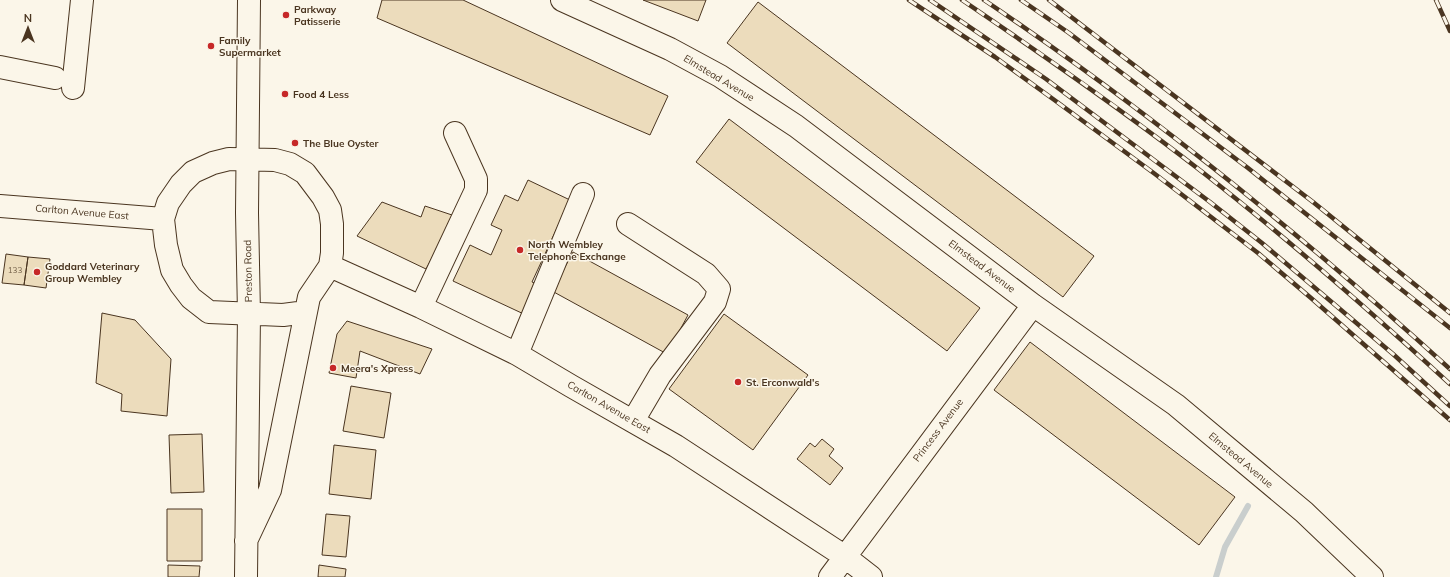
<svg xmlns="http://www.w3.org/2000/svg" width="1450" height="577" font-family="Mulish,sans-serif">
  <rect width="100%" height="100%" fill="#fbf6e9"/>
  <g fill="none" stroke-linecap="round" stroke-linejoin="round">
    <path stroke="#c9cecd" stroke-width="6" d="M 1216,577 L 1225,547 L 1248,506"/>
  </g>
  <path fill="#ecdcbc" stroke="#4a3520" d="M 382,0 L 463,0 L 668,96 L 650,135 L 377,18 Z
    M 643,0 L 706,0 L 698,21 Z
    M 758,2 L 1094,256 L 1063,297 L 727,43 Z
    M 729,119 L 980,308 L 947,351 L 696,162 Z
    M 528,180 L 570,200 L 532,282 L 542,286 L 528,316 L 453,281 L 470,245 L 491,255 L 502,230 L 491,225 L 505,195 L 518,201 Z
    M 382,202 L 421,217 L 425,206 L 455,216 L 426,269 L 357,236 Z
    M 573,252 L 688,315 L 667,354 L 552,291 Z
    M 6,254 L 28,257 L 24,285 L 2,283 Z
    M 28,257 L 50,259 L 46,288 L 24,285 Z
    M 102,313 L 135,320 L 171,359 L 167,416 L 121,411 L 122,394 L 96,383 Z
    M 724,314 L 808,375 L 753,450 L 669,389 Z
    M 347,321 L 432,349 L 420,374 L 360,351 L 356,378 L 329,373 L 337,334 Z
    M 1030,342 L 1235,497 L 1199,545 L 994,390 Z
    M 351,386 L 391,393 L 384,438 L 343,431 Z
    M 202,434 L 204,492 L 171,493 L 169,435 Z
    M 822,439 L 834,449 L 829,456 L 843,468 L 830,485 L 797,459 L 810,443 L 815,447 Z
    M 334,445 L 376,450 L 371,499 L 329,494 Z
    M 167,509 L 202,509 L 202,561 L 167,561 Z
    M 326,514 L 350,516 L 346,557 L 322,555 Z
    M 168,565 L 200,566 L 199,577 L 168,577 Z
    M 319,565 L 346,569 L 345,577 L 318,577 Z"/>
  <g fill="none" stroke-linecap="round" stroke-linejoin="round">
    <g stroke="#4a3520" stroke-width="24">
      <path id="minor" d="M 562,0 L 670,49 L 720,76 L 796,126 L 1033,305 L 1176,405 L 1304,512 L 1372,577
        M 0,67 L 55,78
        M 73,88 L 82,0
        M 0,206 L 163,219
        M 628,224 L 706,274 L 719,289 L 715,302 L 660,375 L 633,421
        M 330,266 L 421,307 L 517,354 L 571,386 L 676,446 L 844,556 L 871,577
        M 421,307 L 476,190 L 476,179 L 455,133
        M 517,354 L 583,194
        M 246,541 L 270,490 L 309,297 L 330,266 L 332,253 L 332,224 L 330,210 L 323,197 L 305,173 L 290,164 L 275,160 L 229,159 L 213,163 L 193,172 L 181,184 L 168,203 L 163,219 L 166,245 L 172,270 L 181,285 L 191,298 L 209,312 L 283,315 L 306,312
        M 246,577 L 249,314 L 247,213 L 249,0
        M 830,577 L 1033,305"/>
    </g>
    <use href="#minor" stroke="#fbf6e9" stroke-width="22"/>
    <g stroke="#4a3520" stroke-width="4.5">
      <path id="rail" d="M 909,0 L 995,57 L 1053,99 L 1155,174 L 1258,253 L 1311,298 L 1450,420
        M 930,0 L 1046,79 L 1210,202 L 1262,243 L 1393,354 L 1450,406
        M 962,0 C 1043,55 1124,111 1201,171 C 1287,238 1369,310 1450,384
        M 984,0 C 1149,111 1303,236 1450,369
        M 1021,0 L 1069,33 L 1248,168 L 1450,328
        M 1049,0 L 1313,202 L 1450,313
        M 1436,0 L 1450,31"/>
    </g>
    <use href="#rail" stroke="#fbf6e9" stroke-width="3" stroke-dasharray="9" stroke-linecap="butt"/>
  </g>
  <g fill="#c62828" stroke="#fbf6e9" stroke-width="1.5">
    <circle cx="286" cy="15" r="4"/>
    <circle cx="211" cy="46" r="4"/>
    <circle cx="285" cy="94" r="4"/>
    <circle cx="295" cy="143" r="4"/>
    <circle cx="520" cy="250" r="4"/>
    <circle cx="37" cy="272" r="4"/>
    <circle cx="333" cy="368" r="4"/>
    <circle cx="738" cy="382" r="4"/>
  </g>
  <g text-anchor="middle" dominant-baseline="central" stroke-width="3" stroke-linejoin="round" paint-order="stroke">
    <g font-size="8" fill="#725f47">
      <text x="15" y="270">133</text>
    </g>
    <g font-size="10" font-weight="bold" fill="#4a3520" stroke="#fbf6e9" text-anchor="start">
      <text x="294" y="9">Parkway<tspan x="294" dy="12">Patisserie</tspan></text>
      <text x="219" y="40">Family<tspan x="219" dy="12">Supermarket</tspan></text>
      <text x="293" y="94">Food 4 Less</text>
      <text x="303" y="143">The Blue Oyster</text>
      <text x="528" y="244">North Wembley<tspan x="528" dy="12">Telephone Exchange</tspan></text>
      <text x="45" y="266">Goddard Veterinary<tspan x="45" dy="12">Group Wembley</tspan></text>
      <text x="341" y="368">Meera's Xpress</text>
      <text x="746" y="382">St. Erconwald's</text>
    </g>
    <g font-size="10" fill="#4a3520" stroke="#fbf6e9">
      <text transform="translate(719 78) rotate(31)">Elmstead Avenue</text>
      <text transform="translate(82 212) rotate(5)">Carlton Avenue East</text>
      <text transform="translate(982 266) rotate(37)">Elmstead Avenue</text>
      <text transform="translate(248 271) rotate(-91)">Preston Road</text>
      <text transform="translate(609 407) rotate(30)">Carlton Avenue East</text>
      <text transform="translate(938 430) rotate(-53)">Princess Avenue</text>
      <text transform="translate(1241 460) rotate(40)">Elmstead Avenue</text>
    </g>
  </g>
  <g transform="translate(28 28)" stroke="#fbf6e9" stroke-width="3" paint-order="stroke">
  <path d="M0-3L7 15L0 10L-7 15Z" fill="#4a3520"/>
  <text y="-6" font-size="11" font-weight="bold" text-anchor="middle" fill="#4a3520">N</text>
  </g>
</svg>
